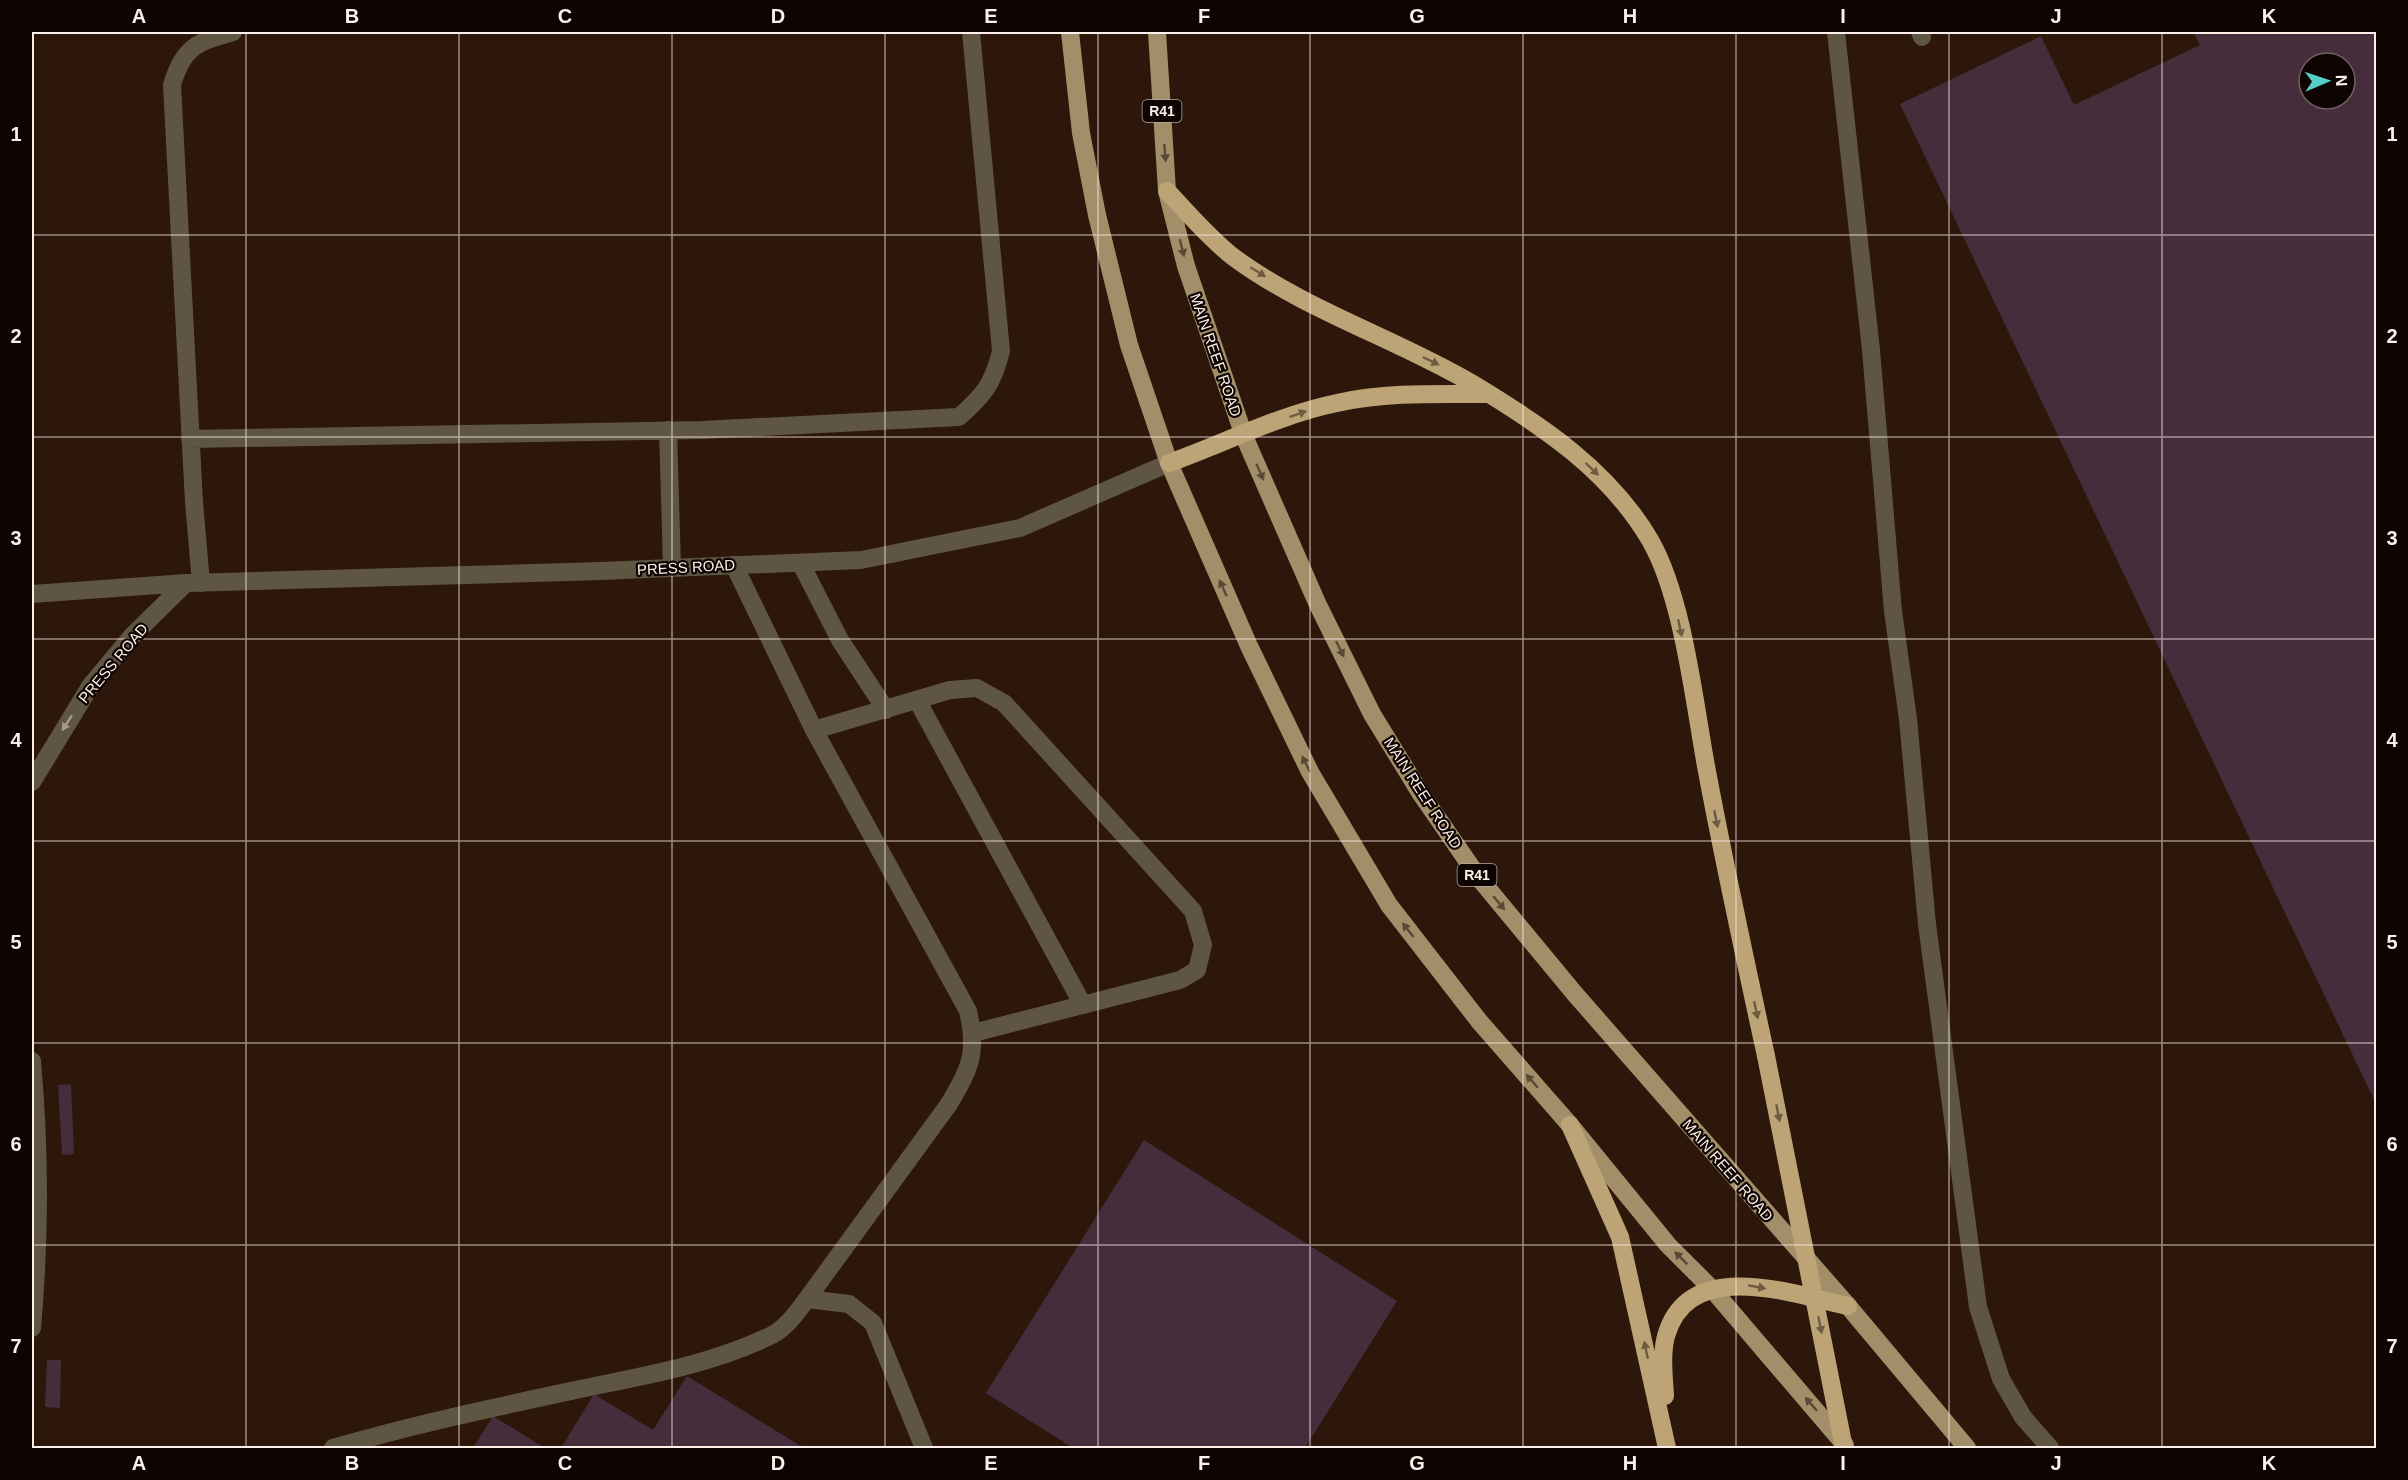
<svg xmlns="http://www.w3.org/2000/svg" width="2408" height="1480" font-family="Arial,sans-serif">
  <rect width="100%" height="100%" fill="#2d160a"/>
  <path fill="#462d3b" fill-rule="evenodd" d="M 2193,32 L 2376,32 L 2376,1104 L 1900,104 L 2041,36 L 2074,105 L 2200,45 ZM 2309,63 L 2345,63 L 2345,99 L 2309,99 Z
    M 71,1084 L 74,1154 L 62,1155 L 58,1085 Z
    M 1144,1140 L 1397,1301 L 1305,1448 L 1073,1448 L 986,1393 Z
    M 47,1360 L 61,1360 L 60,1408 L 45,1407 Z
    M 687,1376 L 804,1448 L 561,1448 L 594,1394 L 653,1430 Z
    M 493,1416 L 545,1448 L 473,1448 Z"/>
  <g fill="none" stroke-linecap="round" stroke-linejoin="round">
    <path stroke="#5f5543" stroke-width="18" d="M 1836,32 L 1871,350 L 1893,611 L 1908,719 L 1927,924 L 1978,1307 L 2001,1379 L 2023,1417 L 2050,1448
      M 1920,32 L 1922,37
      M 668,430 L 672,567
      M 190,439 L 702,430 L 959,417 C 984,395 993,384 1001,351 L 971,32
      M 801,564 L 840,640 L 886,710
      M 734,565 L 814,730 L 968,1011 C 978,1053 970,1068 949,1104 L 807,1299
      M 201,583 L 194,502 L 172,85 C 183,47 197,42 233,32
      M 917,700 L 1083,1005
      M 814,730 L 950,690 L 977,688 L 1004,703 L 1193,911 L 1203,945 L 1197,970 L 1180,980 L 973,1033
      M 333,1448 C 415,1424 501,1406 585,1388 C 648,1375 713,1364 772,1335 C 787,1327 797,1312 807,1299 L 849,1304 L 873,1323 L 924,1448"/>
    <path stroke="#5f5543" stroke-width="18" d="M 32,594 L 186,583 L 601,571 L 861,560 L 1020,528 L 1169,463
      M 32,782 L 91,685 L 132,636 L 186,583
      M 32,1061 C 40,1150 40,1239 32,1328"/>
    <path stroke="#a28e68" stroke-width="18" d="M 1070,32 L 1081,133 L 1097,215 L 1129,345 L 1169,463 L 1249,646 L 1310,772 L 1389,905 L 1479,1021 L 1570,1125 L 1668,1245 L 1712,1289 L 1845,1445
      M 1157,32 L 1167,191 L 1186,266 L 1244,436 L 1318,605 L 1372,714 L 1421,794 L 1479,878 L 1575,994 L 1848,1306 L 1967,1448"/>
    <path stroke="#bda477" stroke-width="18" d="M 1167,191 C 1188,213 1208,237 1232,256 C 1304,310 1395,338 1473,384 C 1541,425 1609,470 1650,540 C 1683,597 1694,701 1706,766 C 1724,863 1745,959 1766,1056
      M 1169,463 C 1222,444 1282,414 1337,403 C 1385,392 1438,394 1487,394
      M 1570,1125 L 1620,1237 L 1667,1448
      M 1665,1396 C 1664,1377 1661,1355 1666,1336 C 1689,1256 1792,1294 1848,1306"/>
    <path stroke="#bda477" stroke-width="18" d="M 1766,1056 L 1844,1448"/>
  </g>
  <defs><path id="oneway-solid" d="M-6-.8H1V-3.2L6.5 0L1 3.2V.8H-6Z" transform="scale(1.5)"/></defs>
  <g fill="#584a35">
    <use href="#oneway-solid" transform="translate(1165 153) rotate(86)"/>
    <use href="#oneway-solid" transform="translate(1182 248) rotate(76)"/>
    <use href="#oneway-solid" transform="translate(1260 472) rotate(66)"/>
    <use href="#oneway-solid" transform="translate(1223 588) rotate(-114)"/>
    <use href="#oneway-solid" transform="translate(1340 649) rotate(64)"/>
    <use href="#oneway-solid" transform="translate(1306 764) rotate(-117)"/>
    <use href="#oneway-solid" transform="translate(1499 903) rotate(50)"/>
    <use href="#oneway-solid" transform="translate(1408 930) rotate(-128)"/>
    <use href="#oneway-solid" transform="translate(1532 1081) rotate(-131)"/>
    <use href="#oneway-solid" transform="translate(1681 1258) rotate(-135)"/>
    <use href="#oneway-solid" transform="translate(1811 1404) rotate(-131)"/>
  </g>
  <g fill="#6e5c42">
    <use href="#oneway-solid" transform="translate(1258 272) rotate(32)"/>
    <use href="#oneway-solid" transform="translate(1431 361) rotate(26)"/>
    <use href="#oneway-solid" transform="translate(1298 414) rotate(-19)"/>
    <use href="#oneway-solid" transform="translate(1592 469) rotate(44)"/>
    <use href="#oneway-solid" transform="translate(1680 628) rotate(78)"/>
    <use href="#oneway-solid" transform="translate(1716 819) rotate(79)"/>
    <use href="#oneway-solid" transform="translate(1756 1010) rotate(78)"/>
    <use href="#oneway-solid" transform="translate(1778 1113) rotate(79)"/>
    <use href="#oneway-solid" transform="translate(1757 1287) rotate(10)"/>
    <use href="#oneway-solid" transform="translate(1820 1325) rotate(79)"/>
    <use href="#oneway-solid" transform="translate(1646 1350) rotate(-102)"/>
  </g>
  <use fill="#a69a8e" href="#oneway-solid" transform="translate(67 723) rotate(123)"/>
  <path fill="none" stroke="#fdefe9" stroke-width="1.5" stroke-opacity="0.55" d="M 246,32 L 246,1448M 459,32 L 459,1448M 672,32 L 672,1448M 885,32 L 885,1448M 1098,32 L 1098,1448M 1310,32 L 1310,1448M 1523,32 L 1523,1448M 1736,32 L 1736,1448M 1949,32 L 1949,1448M 2162,32 L 2162,1448M 32,235 L 2376,235M 32,437 L 2376,437M 32,639 L 2376,639M 32,841 L 2376,841M 32,1043 L 2376,1043M 32,1245 L 2376,1245"/>
  <g text-anchor="middle" dominant-baseline="central" stroke-width="4.5" stroke-linejoin="round" paint-order="stroke">
    <g fill="#0e0502" stroke="#b5a9a4" stroke-width="1.5">
      <rect x="1142.5" y="100" width="39" height="22" rx="4.5"/>
      <rect x="1457.5" y="864" width="39" height="22" rx="4.5"/>
    </g>
    <g font-size="14" font-weight="bold" fill="#fdefe9">
      <text x="1162" y="111">R41</text>
      <text x="1477" y="875">R41</text>
    </g>
    <g font-size="15" fill="#fdefe9" stroke="#0e0502">
      <text transform="translate(1216 355) rotate(71)">MAIN REEF ROAD</text>
      <text transform="translate(686 567) rotate(-3)">PRESS ROAD</text>
      <text transform="translate(113 663) rotate(-50)">PRESS ROAD</text>
      <text transform="translate(1423 793) rotate(57)">MAIN REEF ROAD</text>
      <text transform="translate(1728 1170) rotate(49)">MAIN REEF ROAD</text>
    </g>
  </g>
  <rect width="2408" height="1480" fill="none" stroke="#0e0502" stroke-width="66"/>
  <g transform="translate(2327 81) rotate(88)"><circle r="28" fill="#0e0502" stroke="#6e635e" stroke-width="1.5"/>
  <path d="M0-4.5L10 22L0 15L-10 22Z" fill="#55cec5"/>
  <text y="-9" font-size="16" font-weight="bold" text-anchor="middle" fill="#fdefe9">N</text>
  </g>
  <rect x="33" y="33" width="2342" height="1414" fill="none" stroke="#fdefe9" stroke-width="2"/>
  <g font-size="20" text-anchor="middle" font-weight="bold" fill="#fdefe9">
    <text x="139" y="23">A</text>
    <text x="352" y="23">B</text>
    <text x="565" y="23">C</text>
    <text x="778" y="23">D</text>
    <text x="991" y="23">E</text>
    <text x="1204" y="23">F</text>
    <text x="1417" y="23">G</text>
    <text x="1630" y="23">H</text>
    <text x="1843" y="23">I</text>
    <text x="2056" y="23">J</text>
    <text x="2269" y="23">K</text>
    <text x="16" y="141">1</text>
    <text x="2392" y="141">1</text>
    <text x="16" y="343">2</text>
    <text x="2392" y="343">2</text>
    <text x="16" y="545">3</text>
    <text x="2392" y="545">3</text>
    <text x="16" y="747">4</text>
    <text x="2392" y="747">4</text>
    <text x="16" y="949">5</text>
    <text x="2392" y="949">5</text>
    <text x="16" y="1151">6</text>
    <text x="2392" y="1151">6</text>
    <text x="16" y="1353">7</text>
    <text x="2392" y="1353">7</text>
    <text x="139" y="1470">A</text>
    <text x="352" y="1470">B</text>
    <text x="565" y="1470">C</text>
    <text x="778" y="1470">D</text>
    <text x="991" y="1470">E</text>
    <text x="1204" y="1470">F</text>
    <text x="1417" y="1470">G</text>
    <text x="1630" y="1470">H</text>
    <text x="1843" y="1470">I</text>
    <text x="2056" y="1470">J</text>
    <text x="2269" y="1470">K</text>
  </g>
</svg>
